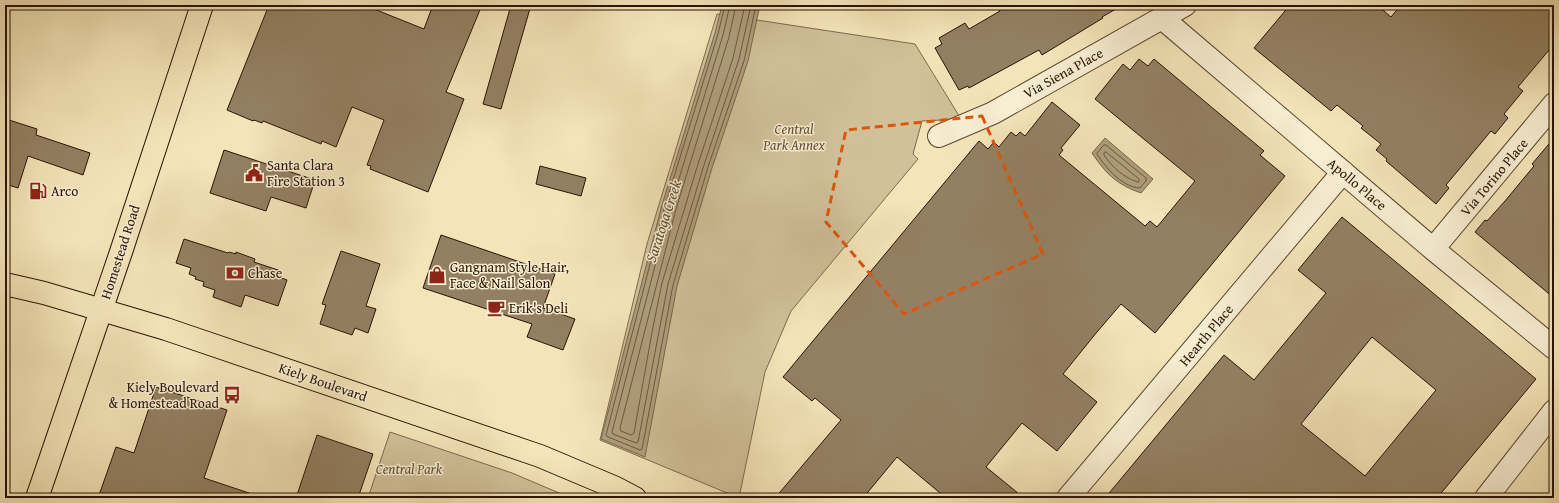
<svg xmlns="http://www.w3.org/2000/svg" width="1559" height="503" font-family="'Gentium Book Plus',serif">
  <rect width="100%" height="100%" fill="#f4e5b9"/>
  <filter id="stains"><feTurbulence type="fractalNoise" baseFrequency=".005" numOctaves="4"/><feColorMatrix values="0 0 0 0 .2 0 0 0 0 .09 0 0 0 0 .02 0 0 0 .5 -.17"/></filter>
  <radialGradient id="worn" r=".72"><stop offset=".6" stop-color="#630" stop-opacity="0"/><stop offset="1" stop-color="#630" stop-opacity=".3"/></radialGradient>
  <path fill="#d1c19a" stroke="#7d6a4f" d="M 717,14 L 915,44 L 961,119 L 922,121 L 913,154 L 918,159 L 791,311 L 765,372 L 739,498 L 600,440 L 647,244 Z
    M 390,432 L 512,473 L 571,498 L 368,498 Z"/>
  <path fill="#af9e7b" stroke="#79664b" d="M 722,5 L 760,5 L 748,61 L 712,168 L 677,286 L 645,457 L 601,439 L 662,205 L 715,33 Z
    M 1105,138 L 1153,179 L 1141,193 C 1118,185 1107,175 1094,156 L 1092,153 Z"/>
  <g fill="none" stroke-linecap="round" stroke-linejoin="round">
    <path stroke="#6c5840" stroke-width="1" d="M 725,5 L 718,34 L 665,206 L 606,435 L 608,437 L 640,450 L 642,449 L 673,285 L 708,167 L 744,61 L 756,5
      M 730,5 L 723,35 L 670,208 L 612,432 L 613,434 L 636,443 L 638,442 L 668,284 L 704,165 L 739,59 L 751,5
      M 736,5 L 729,37 L 676,209 L 620,428 L 621,431 L 631,435 L 634,433 L 653,327 L 662,283 L 698,164 L 733,58 L 745,5
      M 1104,145 L 1106,145 L 1146,178 L 1146,181 L 1140,188 C 1122,187 1106,168 1097,154 Z
      M 1106,152 L 1139,179 L 1139,182 L 1137,182 C 1122,176 1113,168 1104,155 L 1104,153 Z"/>
  </g>
  <path fill="#938062" stroke="#291304" fill-rule="evenodd" d="M 269,5 L 364,5 L 424,29 L 433,5 L 482,5 L 446,92 L 464,99 L 428,192 L 370,169 L 371,166 L 367,165 L 384,120 L 352,107 L 336,147 L 322,141 L 321,144 L 263,121 L 262,123 L 254,120 L 253,121 L 227,110 Z
    M 511,5 L 531,5 L 501,109 L 483,104 Z
    M 997,5 L 1123,5 L 1102,17 L 1103,18 L 1042,55 L 1039,50 L 969,88 L 968,86 L 959,90 L 935,48 L 942,44 L 939,38 L 965,23 L 969,29 L 1000,11 Z
    M 1290,5 L 1377,5 L 1391,17 L 1401,5 L 1554,5 L 1554,44 L 1518,87 L 1523,91 L 1504,114 L 1508,118 L 1495,134 L 1491,131 L 1446,185 L 1449,188 L 1436,204 L 1386,161 L 1387,159 L 1376,150 L 1381,144 L 1361,128 L 1363,126 L 1337,105 L 1331,111 L 1254,48 Z
    M 1139,59 L 1148,66 L 1154,59 L 1264,151 L 1260,155 L 1285,176 L 1155,333 L 1121,304 L 1097,332 L 1063,374 L 1097,402 L 1057,451 L 1022,423 L 986,467 L 1024,498 L 946,498 L 897,457 L 863,498 L 775,498 L 841,420 L 815,398 L 812,401 L 783,377 L 979,141 L 988,149 L 994,142 L 999,147 L 1011,132 L 1016,136 L 1020,132 L 1025,136 L 1052,102 L 1080,125 L 1061,148 L 1063,150 L 1059,155 L 1145,226 L 1150,221 L 1157,227 L 1195,181 L 1095,99 L 1123,64 L 1130,70 Z
    M 9,120 L 37,129 L 36,135 L 90,153 L 83,175 L 28,156 L 18,188 L 5,184 L 5,132 Z
    M 1554,138 L 1554,298 L 1475,232 L 1485,220 L 1487,221 L 1505,201 L 1534,166 L 1532,164 Z
    M 224,150 L 315,180 L 306,208 L 271,197 L 266,211 L 210,193 Z
    M 540,166 L 586,178 L 581,196 L 536,184 Z
    M 1342,217 L 1536,379 L 1437,498 L 1105,498 L 1224,355 L 1254,380 L 1326,293 L 1298,270 ZM 1372,337 L 1436,390 L 1365,476 L 1301,424 Z
    M 441,235 L 555,274 L 543,308 L 575,319 L 563,350 L 527,337 L 532,324 L 423,288 Z
    M 184,239 L 228,253 L 229,252 L 236,254 L 236,252 L 255,259 L 254,262 L 281,271 L 279,277 L 287,280 L 278,306 L 245,295 L 241,307 L 213,297 L 215,290 L 203,286 L 204,282 L 195,279 L 196,277 L 189,274 L 191,268 L 176,263 Z
    M 341,251 L 380,264 L 366,306 L 376,309 L 368,333 L 355,328 L 352,335 L 320,324 L 326,305 L 322,304 Z
    M 156,387 L 227,410 L 204,478 L 255,495 L 255,498 L 98,498 L 116,447 L 134,453 Z
    M 317,435 L 373,454 L 358,498 L 296,498 Z"/>
  <g fill="none" stroke-linecap="round" stroke-linejoin="round">
    <g stroke="#5c4831" stroke-width="24">
      <path id="minor" d="M 1162,18 L 1433,249 L 1554,348
        M 939,136 L 993,113 L 1185,5
        M 1433,249 L 1554,104
        M 1068,498 L 1343,172
        M 1486,498 L 1554,411"/>
    </g>
    <g stroke="#291304" stroke-width="24">
      <path id="major" d="M 5,284 L 44,293 L 166,329 L 540,456 L 616,488 L 635,498
        M 37,498 L 121,252 L 202,5"/>
    </g>
    <use href="#minor" stroke="#f8eed2" stroke-width="22"/>
    <use href="#major" stroke="#f4e5b9" stroke-width="22"/>
  </g>
  <path fill="none" stroke="#de560c" stroke-width="3" stroke-dasharray="8 5" stroke-linejoin="round" d="M 982,116 L 1043,254 L 904,314 L 826,222 L 846,130 Z"/>
  <defs>
    <g id="civic-bare" transform="scale(1.38)"><path d="M-.6-6.5H3V-4.5H.6V-3L4-1V1h2V6H-6V1h2V-1L-.6-3ZM-1.2 2.5V6h2.4V2.5Z" fill="#8f2418" stroke="#f8eed2" stroke-width="2.5" paint-order="stroke"/></g>
    <g id="fuel-bare" transform="scale(1.38)"><path d="M-5.5-6h7V0h2V4h1.3V-2.5L3-4.5l.8-.8L6-3V5H2.5V1h-1V6h-7ZM-4.2-4.7v3.2H.2V-4.7Z" fill="#8f2418" stroke="#f8eed2" stroke-width="2.5" paint-order="stroke"/></g>
    <g id="bank-bare" transform="scale(1.38)"><path d="M-6-4H6V4H-6ZM0-2.3a2.3 2.3 0 1 0 0 4.6a2.3 2.3 0 1 0 0-4.6Z" fill="#8f2418" stroke="#f8eed2" stroke-width="2.5" paint-order="stroke"/></g>
    <g id="shop-bare" transform="scale(1.38)"><path d="M-5-2.5h2.3a2.7 3.5 0 0 1 5.4 0H5L5.5 6h-11ZM-1.5-2.5h3a1.5 2.3 0 0 0-3 0Z" fill="#8f2418" stroke="#f8eed2" stroke-width="2.5" paint-order="stroke"/></g>
    <g id="cafe-bare" transform="scale(1.38)"><path d="M-5.5-4.5H6V0H3Q3 3.5 0 3.5H-2.5Q-5.5 3.5-5.5 0ZM3-3.2v2h1.7v-2ZM-6 4.5H4V6H-6Z" fill="#8f2418" stroke="#f8eed2" stroke-width="2.5" paint-order="stroke"/></g>
    <g id="bus-bare" transform="scale(1.38)"><path d="M-5-6H5V4H4V6H2V4H-2V6H-4V4H-5ZM-3.5-4V0h7V-4ZM-3.5 1.2v1.5H-2V1.2ZM2 1.2v1.5H3.5V1.2Z" fill="#8f2418" stroke="#f8eed2" stroke-width="2.5" paint-order="stroke"/></g>
  </defs>
  <g fill-rule="evenodd">
    <use href="#civic-bare" x="254" y="173"/>
    <use href="#fuel-bare" x="38" y="191"/>
    <use href="#bank-bare" x="235" y="273"/>
    <use href="#shop-bare" x="437" y="275"/>
    <use href="#cafe-bare" x="496" y="308"/>
    <use href="#bus-bare" x="232" y="395"/>
  </g>
  <g text-anchor="middle" dominant-baseline="central" stroke-width="3" stroke-linejoin="round" paint-order="stroke">
    <g font-size="14" fill="#291304" stroke="#f8eed2">
      <text transform="translate(1063 73) rotate(-29)">Via Siena Place</text>
      <text transform="translate(1494 177) rotate(-50)">Via Torino Place</text>
      <text transform="translate(1357 184) rotate(40)">Apollo Place</text>
      <text transform="translate(120 252) rotate(-72)">Homestead Road</text>
      <text transform="translate(1206 335) rotate(-50)">Hearth Place</text>
      <text transform="translate(323 382) rotate(19)">Kiely Boulevard</text>
    </g>
    <g font-size="14" font-style="italic" fill="#645038" stroke="#f8eed2">
      <text x="794" y="129">Central<tspan x="794" dy="16">Park Annex</tspan></text>
      <text x="409" y="469">Central Park</text>
    </g>
    <g font-size="14" fill="#291304" stroke="#f8eed2" text-anchor="start">
      <text x="267" y="165">Santa Clara<tspan x="267" dy="16">Fire Station 3</tspan></text>
      <text x="51" y="191">Arco</text>
      <text x="450" y="267">Gangnam Style Hair,<tspan x="450" dy="16">Face &amp; Nail Salon</tspan></text>
      <text x="248" y="273">Chase</text>
      <text x="509" y="308">Erik's Deli</text>
      <text x="219" y="387" text-anchor="end">Kiely Boulevard<tspan x="219" dy="16">&amp; Homestead Road</tspan></text>
    </g>
    <g font-size="15" font-style="italic" fill="#5f4b34" stroke="#f8eed2">
      <text transform="translate(663 221) rotate(-72)">Saratoga Creek</text>
    </g>
  </g>
  <rect width="1559" height="503" fill="none" stroke="#f4e5b9" stroke-width="20"/>
  <rect x="6" y="6" width="1547" height="491" fill="none" stroke="#291304" stroke-width="2"/>
  <rect x="10" y="10" width="1539" height="483" fill="none" stroke="#291304"/>
  <rect width="100%" height="100%" filter="url(#stains)"/>
  <rect width="100%" height="100%" fill="url(#worn)"/>
</svg>
